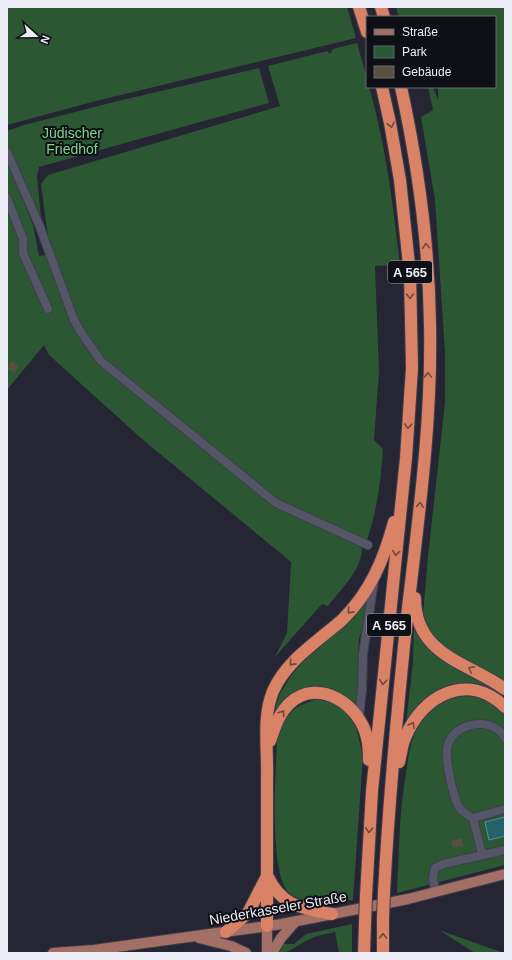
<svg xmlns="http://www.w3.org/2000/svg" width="512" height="960" font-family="Helvetica,sans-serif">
  <rect width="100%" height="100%" fill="#252534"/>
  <path fill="#2b5733" d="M 7,7 L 347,7 L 356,38 L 92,102 L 7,125 Z
    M 396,7 L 505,7 L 505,684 L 444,647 L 430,632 L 423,615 L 428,556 L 445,403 L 445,352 L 435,200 L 421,117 L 433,110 L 428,87 L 433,87 L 438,100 L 438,87 L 495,87 L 495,17 L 399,17 Z
    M 357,43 L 367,79 L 367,87 L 369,87 C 386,145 393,205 400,265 L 375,266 L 379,371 L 374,440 L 383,449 C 381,481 377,510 367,540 L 364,541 L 285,505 L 107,362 L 79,323 L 49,244 L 41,184 L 48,175 L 280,106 L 268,66 L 327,51 L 330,54 L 333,49 Z
    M 259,68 L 269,103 L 39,167 L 37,177 L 42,227 L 7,147 L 7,131 L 24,125 L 118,101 Z
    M 7,160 L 33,225 L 39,256 L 46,255 L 53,277 L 82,343 L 102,365 L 275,507 L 358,545 L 362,549 C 361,571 341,589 328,606 L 322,604 L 275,657 L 287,633 L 291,562 L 142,439 L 49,355 L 44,345 L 7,390 Z
    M 369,596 L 366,616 L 359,639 L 358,657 L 360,678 L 357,709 C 352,702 347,699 340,695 C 312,680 297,712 273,714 L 280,694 L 291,676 L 308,656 L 346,623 Z
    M 414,621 L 498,693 L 482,685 L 452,684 L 434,693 L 419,703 L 406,723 L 413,662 Z
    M 455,696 C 481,696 485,697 505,713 L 505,865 L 397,893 C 399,852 399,813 406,773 C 408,757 411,740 418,726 C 426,711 440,700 455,696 Z
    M 320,698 L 342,707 L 356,727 L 363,756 L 353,900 C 334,900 306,906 290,894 C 268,877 276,769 277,739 C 283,712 295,706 320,698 Z
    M 352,924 L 352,953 L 339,953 L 335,932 C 327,934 318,935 310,939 C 300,943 290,953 279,953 L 282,944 L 294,944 L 306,934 Z
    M 439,930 L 504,953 L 475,953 Z"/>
  <path fill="#236269" stroke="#608c94" d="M 505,817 L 505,836 L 489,840 L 485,822 Z"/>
  <path fill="#5a4e40" d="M 11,361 L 19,366 L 14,373 L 7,369 Z
    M 461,838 L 463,846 L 453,848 L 451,841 Z"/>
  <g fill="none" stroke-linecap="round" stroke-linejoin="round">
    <g stroke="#3f3f4c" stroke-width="10">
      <path id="minor" d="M 7,152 L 40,227 L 74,320 L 82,334 L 101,361 L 276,503 L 368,545
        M 7,198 L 23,239 L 23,253 L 48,309
        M 359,717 L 362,690 L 363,654 L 374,581
        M 473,818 L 505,809
        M 482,854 L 473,818 C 469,816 464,813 461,810 C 453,800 444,757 448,744 C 455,725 481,719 497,729 C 500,731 503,735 505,738
        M 435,892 L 433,877 L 435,868 L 443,864 L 505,850"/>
    </g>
    <g stroke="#3f3f4c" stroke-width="12">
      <path id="major" d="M 199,938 L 231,946 L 246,953
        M 53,953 L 94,950 L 282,924 L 408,899 L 505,874
        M 267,953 L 267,926
        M 272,953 L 281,938 L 295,922"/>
    </g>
    <g stroke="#3f3f4c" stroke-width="14">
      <path id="highway" d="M 359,7 L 367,32
        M 381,7 L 384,17
        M 415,598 C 415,655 467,662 505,689
        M 270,741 C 275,727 279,713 290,703 C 319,677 360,705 367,738 C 369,745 369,753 369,760
        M 399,762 C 401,754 402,745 405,738 C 422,695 468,671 505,707
        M 268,877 C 282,907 303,908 332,914
        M 384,892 C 389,797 398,702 408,608 C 419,514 432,420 430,325 C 429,245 418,165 401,87
        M 366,896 L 372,791 L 406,458 L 412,368 L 410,274 L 400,180 L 390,123 L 382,87
        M 267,926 C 267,877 267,827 267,778 C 268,749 262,718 273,691 C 287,660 317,642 342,620 C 370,593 384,559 394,522
        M 226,932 L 248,913 L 266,878
        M 364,953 L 365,923
        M 383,953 L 383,918"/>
    </g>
    <use href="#minor" stroke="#545566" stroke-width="8"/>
    <use href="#major" stroke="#a47066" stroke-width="10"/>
    <use href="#highway" stroke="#da8266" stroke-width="12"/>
    <g stroke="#3f3f4c" stroke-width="14" stroke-linecap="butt">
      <path id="highway-bridge" d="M 383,918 L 384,892
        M 365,923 L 366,896"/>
    </g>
    <use href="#highway-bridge" stroke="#da8266" stroke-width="12"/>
  </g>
  <defs><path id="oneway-chevron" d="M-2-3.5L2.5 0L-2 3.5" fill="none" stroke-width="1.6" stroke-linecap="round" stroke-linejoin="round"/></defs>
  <g stroke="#74483e">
    <use href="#oneway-chevron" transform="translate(391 125) rotate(79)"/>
    <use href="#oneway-chevron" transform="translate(426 246) rotate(-94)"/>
    <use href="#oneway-chevron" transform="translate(410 296) rotate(89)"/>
    <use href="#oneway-chevron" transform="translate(428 375) rotate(-88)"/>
    <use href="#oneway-chevron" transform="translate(408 426) rotate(93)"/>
    <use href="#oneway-chevron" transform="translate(420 505) rotate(-84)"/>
    <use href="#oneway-chevron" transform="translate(396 553) rotate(96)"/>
    <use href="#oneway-chevron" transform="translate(350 611) rotate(132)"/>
    <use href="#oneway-chevron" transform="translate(292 663) rotate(132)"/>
    <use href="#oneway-chevron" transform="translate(471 669) rotate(-153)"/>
    <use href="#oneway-chevron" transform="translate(383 682) rotate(96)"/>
    <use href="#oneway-chevron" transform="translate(282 713) rotate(-56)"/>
    <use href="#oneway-chevron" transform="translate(412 725) rotate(-60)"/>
    <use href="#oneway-chevron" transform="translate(369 830) rotate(93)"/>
    <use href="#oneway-chevron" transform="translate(383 936) rotate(-89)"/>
  </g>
  <g text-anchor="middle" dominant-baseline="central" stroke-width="4" stroke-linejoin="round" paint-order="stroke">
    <g fill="#0f0f16" stroke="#aaaab4" stroke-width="1">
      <rect x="388" y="261" width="44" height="22" rx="3"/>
      <rect x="367" y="614" width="44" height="22" rx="3"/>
    </g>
    <g font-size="13" font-weight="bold" fill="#ededf8">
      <text x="410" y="272">A 565</text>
      <text x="389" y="625">A 565</text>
    </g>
    <g font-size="14" fill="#7dd78c" stroke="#0f0f16">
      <text x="72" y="133">Jüdischer<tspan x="72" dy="16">Friedhof</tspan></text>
    </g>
    <g font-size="14" fill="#ededf8" stroke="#0f0f16">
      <text transform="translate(278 908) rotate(-10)">Niederkasseler Straße</text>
    </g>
  </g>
  <rect width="512" height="960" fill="none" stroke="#ededf8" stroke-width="16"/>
  <rect x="366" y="16" width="130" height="72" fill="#0f0f16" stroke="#686870"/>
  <rect x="374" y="29" width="20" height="6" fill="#a47066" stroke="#686870"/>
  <text x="402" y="36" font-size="12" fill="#ededf8">Straße</text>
  <rect x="374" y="46" width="20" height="12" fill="#2b5733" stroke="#686870"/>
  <text x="402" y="56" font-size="12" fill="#ededf8">Park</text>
  <rect x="374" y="66" width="20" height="12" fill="#5a4e40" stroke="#686870"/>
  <text x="402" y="76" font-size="12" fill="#ededf8">Gebäude</text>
  <g transform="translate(36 36) rotate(111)" stroke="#0f0f16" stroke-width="3" paint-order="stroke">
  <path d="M0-3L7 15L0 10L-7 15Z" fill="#ededf8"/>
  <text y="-6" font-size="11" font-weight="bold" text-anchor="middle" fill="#ededf8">N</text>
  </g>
</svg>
